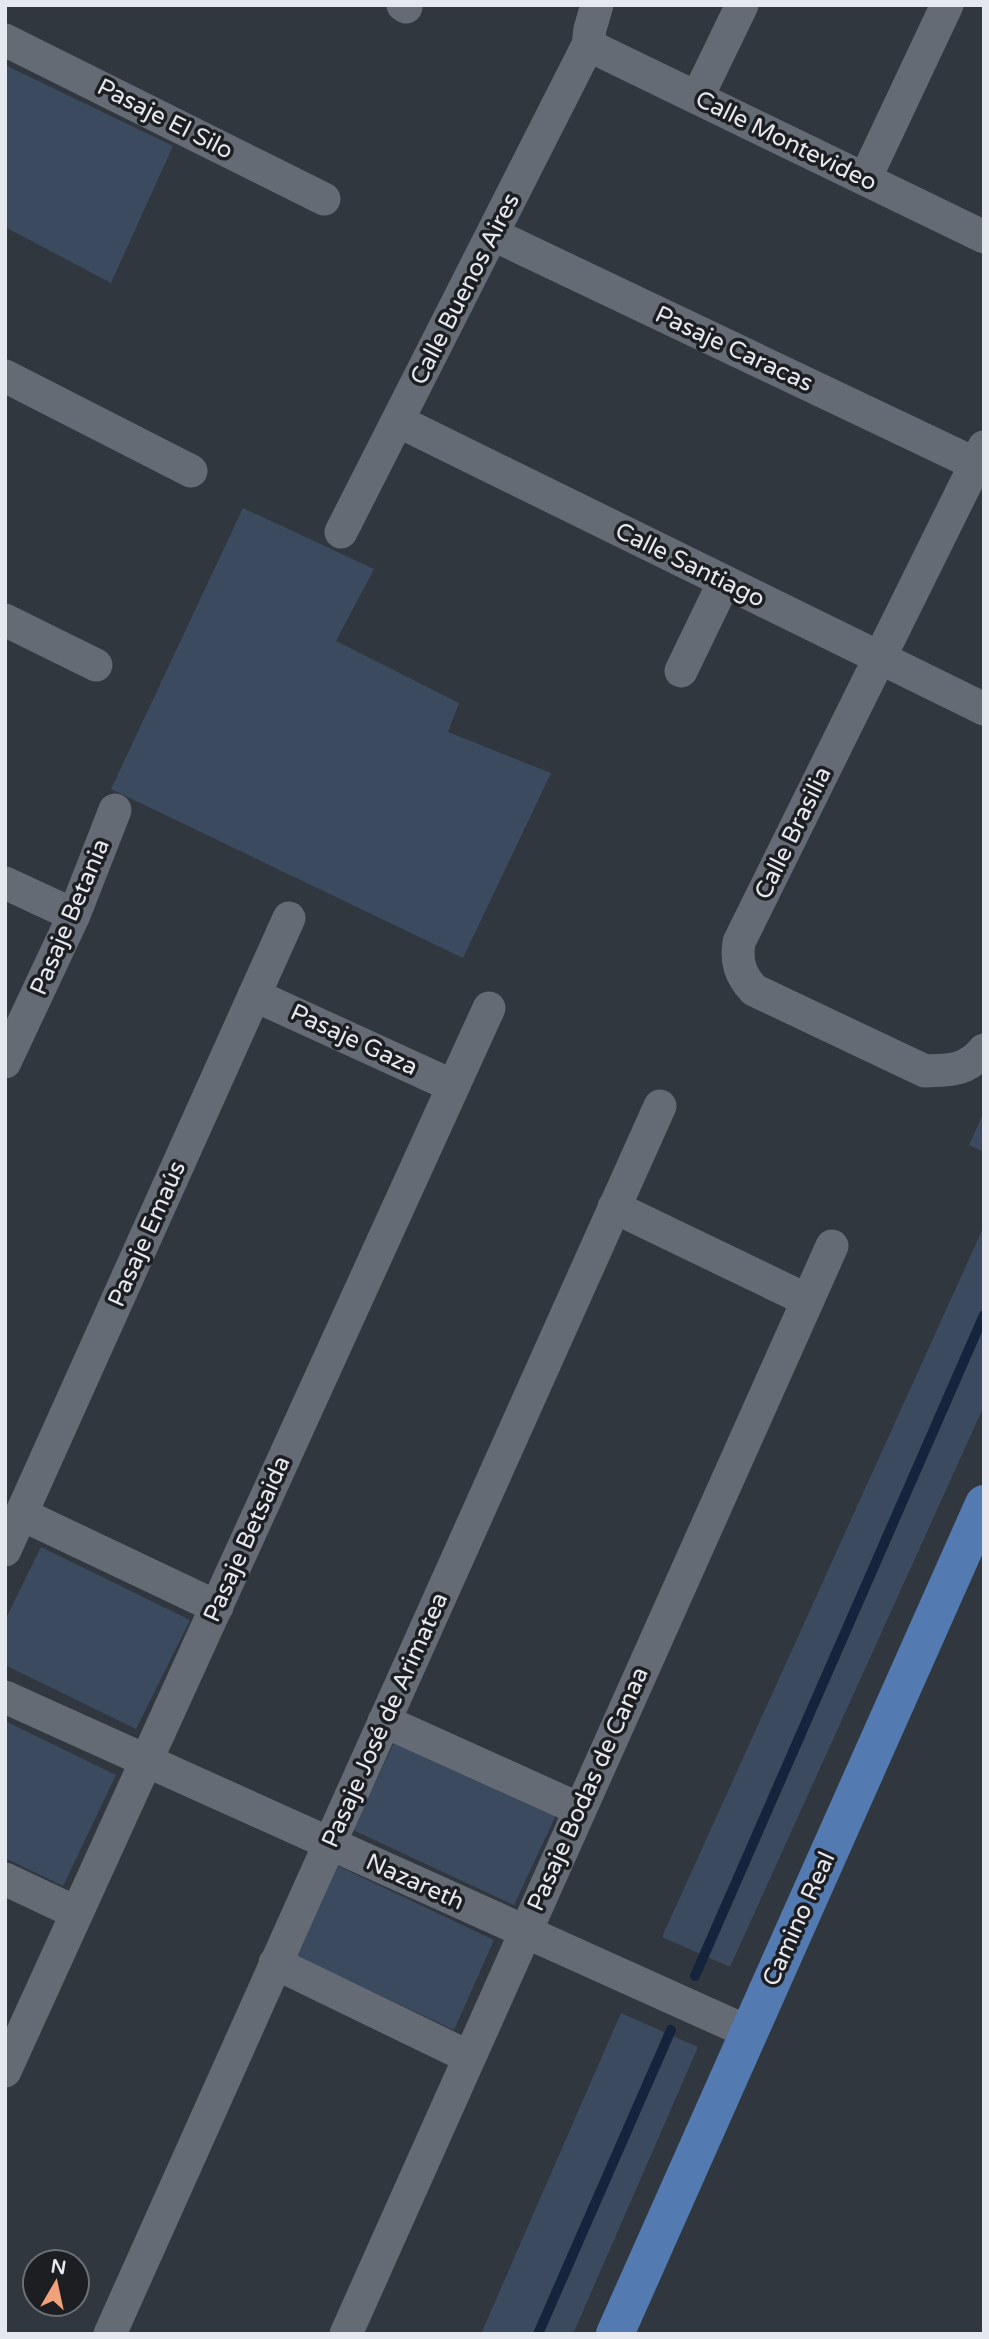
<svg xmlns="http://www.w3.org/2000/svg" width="989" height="2339" font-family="'Varela Round',sans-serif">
  <rect width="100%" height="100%" fill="#31373f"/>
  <path fill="#3b4a5f" d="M 5,65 L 173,146 L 111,283 L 5,227 Z
    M 243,508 L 374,569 L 336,641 L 459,703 L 448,732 L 551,773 L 463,958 L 111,789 Z
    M 984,1112 L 984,1152 L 969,1145 Z
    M 984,1226 L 984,1406 L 730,1967 L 662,1937 Z
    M 41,1547 L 190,1620 L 136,1729 L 5,1665 L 5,1620 Z
    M 5,1721 L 116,1775 L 63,1886 L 5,1858 Z
    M 395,1741 L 556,1815 L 514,1905 L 353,1830 Z
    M 334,1864 L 494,1940 L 454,2030 L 293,1955 Z
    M 621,2013 L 698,2047 L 573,2334 L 481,2334 Z"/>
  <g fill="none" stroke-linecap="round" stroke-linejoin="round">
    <path stroke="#13243c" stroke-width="10" d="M 695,1976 L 984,1315
      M 538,2334 L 671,2030"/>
    <path stroke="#646b74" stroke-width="33" d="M 403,5 L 406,7
      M 5,40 L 324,199
      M 588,45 L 984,237
      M 697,98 L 742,5
      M 865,179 L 947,5
      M 492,234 L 984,468
      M 5,376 L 191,471
      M 398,421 L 984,709
      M 984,447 L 739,942 C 736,962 740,975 754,990 L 925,1071 C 950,1070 967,1071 984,1050
      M 341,532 L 588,45 L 590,29 L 597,5
      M 5,620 L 96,665
      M 681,671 L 724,582
      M 5,883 L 74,915
      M 254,995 L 453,1086
      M 5,1062 L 74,915 L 115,810
      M 614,1207 L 807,1300
      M 21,1514 L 217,1607
      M 5,1550 L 289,918
      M 5,1697 L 748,2032
      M 384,1721 L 579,1809
      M 5,1879 L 77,1913
      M 275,1963 L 469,2057
      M 5,2071 L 489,1008
      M 110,2334 L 660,1106
      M 346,2334 L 832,1246"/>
    <path stroke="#547bb1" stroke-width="38" d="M 615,2334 L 984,1504"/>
  </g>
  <g text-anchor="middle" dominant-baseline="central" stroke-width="7" stroke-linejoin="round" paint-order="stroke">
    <g font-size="24" fill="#e5e9ef" stroke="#1c1e22">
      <text transform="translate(165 119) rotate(27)">Pasaje El Silo</text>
      <text transform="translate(786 141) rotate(26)">Calle Montevideo</text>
      <text transform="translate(465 289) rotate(-63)">Calle Buenos Aires</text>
      <text transform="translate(734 349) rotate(25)">Pasaje Caracas</text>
      <text transform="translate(690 565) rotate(26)">Calle Santiago</text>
      <text transform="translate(793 833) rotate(-64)">Calle Brasilia</text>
      <text transform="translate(70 917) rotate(-67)">Pasaje Betania</text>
      <text transform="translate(354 1040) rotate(25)">Pasaje Gaza</text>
      <text transform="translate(147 1234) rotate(-66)">Pasaje Emaús</text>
      <text transform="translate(247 1539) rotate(-66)">Pasaje Betsaida</text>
      <text transform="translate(385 1720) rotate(-66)">Pasaje José de Arimatea</text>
      <text transform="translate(588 1789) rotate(-66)">Pasaje Bodas de Canaa</text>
      <text transform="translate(415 1882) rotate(24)">Nazareth</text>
      <text transform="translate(799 1919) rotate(-66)">Camino Real</text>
    </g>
  </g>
  <rect width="989" height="2339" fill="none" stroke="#e5e9ef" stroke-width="14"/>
  <g transform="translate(56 2283) rotate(9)"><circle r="33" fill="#1c1e22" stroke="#6c6f74" stroke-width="2"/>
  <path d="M0-5L12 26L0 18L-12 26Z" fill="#f1a27b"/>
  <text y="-10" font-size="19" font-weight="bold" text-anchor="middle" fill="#e5e9ef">N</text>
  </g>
</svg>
